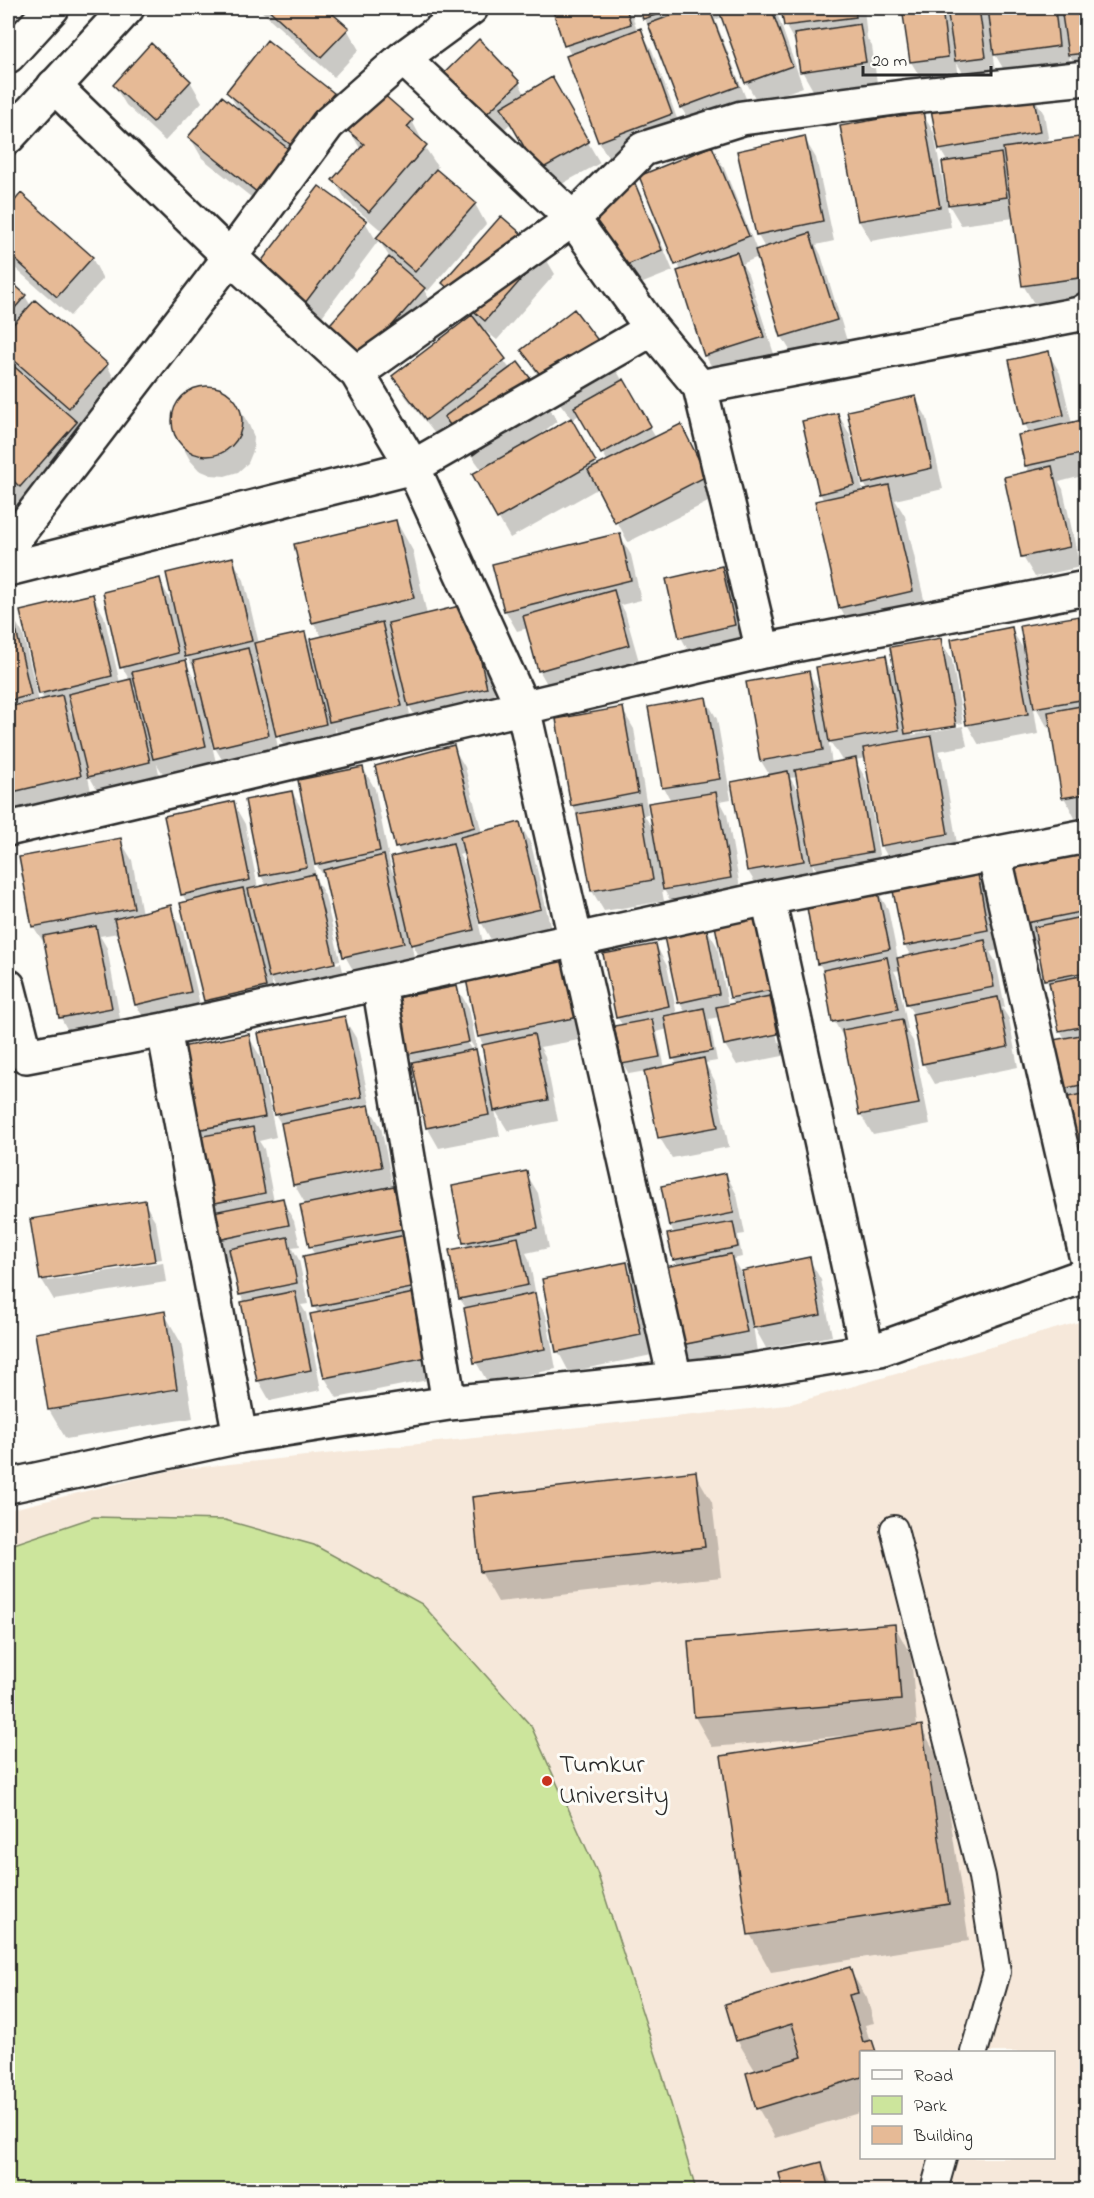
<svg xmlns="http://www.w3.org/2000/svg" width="1094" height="2198" font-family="'Indie Flower',sans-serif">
  <rect width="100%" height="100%" fill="#fdfcf7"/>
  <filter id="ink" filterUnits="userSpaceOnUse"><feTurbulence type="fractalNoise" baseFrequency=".0167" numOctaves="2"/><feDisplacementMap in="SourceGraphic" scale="12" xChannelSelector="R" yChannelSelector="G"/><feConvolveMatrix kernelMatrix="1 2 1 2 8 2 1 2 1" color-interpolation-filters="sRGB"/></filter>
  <g filter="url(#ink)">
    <path fill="#f6e8da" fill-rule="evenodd" d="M 1086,1320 L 1086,2190 L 8,2190 L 8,1510 L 173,1470 L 787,1405 ZM 862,2052 L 1054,2052 L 1054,2158 L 862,2158 Z"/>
    <path fill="#cce59c" stroke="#7c8864" stroke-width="1.5" d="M 94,1517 L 225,1520 L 314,1545 L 422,1604 L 531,1726 L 597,1872 L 664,2080 L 696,2190 L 8,2190 L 8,1546 Z"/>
    <path fill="#0003" fill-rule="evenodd" d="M 258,8 L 324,8 L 347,29 L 359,50 L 334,77 Z
      M 554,8 L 630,8 L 637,31 L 640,30 L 652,50 L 683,135 L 611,162 L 599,142 L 567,57 L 571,55 L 566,45 Z
      M 640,8 L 775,8 L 803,87 L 758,103 L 746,82 L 720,10 L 717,11 L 720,18 L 715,20 L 749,106 L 693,128 L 681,107 L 655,37 L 644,18 Z
      M 783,8 L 864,8 L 867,39 L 872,46 L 877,83 L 814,92 L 802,71 L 797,46 L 785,25 Z
      M 904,8 L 1086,8 L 1086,74 L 1081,75 L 1069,54 L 1070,66 L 1007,75 L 993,51 L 997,78 L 968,81 L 957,63 L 959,78 L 923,82 L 911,62 Z
      M 479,42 L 519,83 L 525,94 L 551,79 L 600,163 L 551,190 L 512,122 L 490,143 L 450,102 Z
      M 190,81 L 202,102 L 165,141 L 126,105 L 114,85 Z
      M 228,92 L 332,94 L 344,114 L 275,216 L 202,158 L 190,137 L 238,109 Z
      M 1032,94 L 1044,114 L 1049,143 L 1078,139 L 1086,153 L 1086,308 L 1041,315 L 1023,285 L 1014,218 L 961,225 L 949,205 L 944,163 L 948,163 L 940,149 Z
      M 922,113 L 934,133 L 951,227 L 871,241 L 859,221 L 842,127 Z
      M 412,121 L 423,142 L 422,143 L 438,167 L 435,170 L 475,204 L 486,224 L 428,291 L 423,288 L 435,310 L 372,381 L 390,258 L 379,240 L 317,323 L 271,288 L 365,222 L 376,240 L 383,232 L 346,200 L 334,180 L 361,150 L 350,131 Z
      M 804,138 L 816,158 L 834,241 L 816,245 L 821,255 L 847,341 L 794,357 L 782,337 L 758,257 L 742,264 L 748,274 L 775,357 L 717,376 L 705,355 L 681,271 L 641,177 L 712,148 L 724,168 L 757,251 L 765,248 L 757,234 Z
      M 632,178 L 643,199 L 673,271 L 628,289 L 616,269 Z
      M 21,196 L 92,258 L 103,279 L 70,316 L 8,262 L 8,211 Z
      M 543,254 L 555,274 L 497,340 L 478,325 L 510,369 L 545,401 L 557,421 L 537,437 L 538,438 L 572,419 L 535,371 L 523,350 L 611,361 L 656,438 L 692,446 L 718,497 L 628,542 L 599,488 L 510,538 L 474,475 L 482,470 L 458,437 L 439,439 L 406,397 L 394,377 L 472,318 L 456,304 L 444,283 ZM 580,414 L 608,462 L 597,467 L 571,421 Z
      M 8,281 L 25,296 L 31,306 L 107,365 L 118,386 L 38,516 L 21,501 L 27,512 L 8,534 Z
      M 1048,353 L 1060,373 L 1072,424 L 1086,421 L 1086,475 L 1059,482 L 1063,489 L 1080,567 L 1035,577 L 1023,557 L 1005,478 L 1030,473 L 1026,466 L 1030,434 L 1025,424 Z
      M 202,388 L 215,388 L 228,393 L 237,404 L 249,425 L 254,437 L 253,451 L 248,463 L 238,472 L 225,476 L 211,475 L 199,470 L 190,460 L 178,438 L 173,426 L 174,413 L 180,401 L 190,392 Z
      M 915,397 L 927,418 L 943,489 L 895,500 L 905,516 L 929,621 L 857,638 L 840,608 L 817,502 L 824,501 L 820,493 L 838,414 L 850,435 L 863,492 L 868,491 L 864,483 Z
      M 396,521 L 413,551 L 427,615 L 479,626 L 498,708 L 421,726 L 408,704 L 412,726 L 343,742 L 334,727 L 337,744 L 289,756 L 274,729 L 280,756 L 227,768 L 211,741 L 217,767 L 166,779 L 157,764 L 161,783 L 101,797 L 87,772 L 92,796 L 17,814 L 8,798 L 8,615 L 11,614 L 23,634 L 39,702 L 45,700 L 40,693 L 93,596 L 104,616 L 120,683 L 130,681 L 122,667 L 159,580 L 174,606 L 232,559 L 244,580 L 259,644 L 304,634 L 313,648 L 323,638 L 313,622 ZM 184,652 L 198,675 L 200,688 L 187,665 ZM 260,662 L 263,676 L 256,663 ZM 137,686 L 139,696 L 133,688 ZM 73,709 L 75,721 L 69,710 Z
      M 619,535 L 631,555 L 641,600 L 621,605 L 625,612 L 640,665 L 551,691 L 539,670 L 528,628 L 517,631 L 505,610 Z
      M 721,568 L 733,589 L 745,646 L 692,658 L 681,637 Z
      M 1079,617 L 1086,631 L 1086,816 L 1075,818 L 1064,797 L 1052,727 L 1048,728 L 1033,702 L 1038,734 L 979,745 L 967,724 L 1011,629 L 1027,655 Z
      M 940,640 L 952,660 L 963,723 L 912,732 L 912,735 L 963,726 L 967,746 L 938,751 L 942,758 L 959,855 L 893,866 L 881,845 L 866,758 L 855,760 L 867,781 L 882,873 L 824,883 L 812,861 L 815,881 L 760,891 L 748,871 L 770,776 L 761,761 L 748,683 L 808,672 L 822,696 L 885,657 L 896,675 ZM 828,738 L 843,762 L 832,764 ZM 798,777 L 801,796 L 790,778 Z
      M 705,698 L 717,719 L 731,799 L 720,801 L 727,814 L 742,899 L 676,910 L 661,885 L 664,901 L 604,911 L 592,891 L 579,818 L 572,805 L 622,709 L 634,729 L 648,814 L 644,815 L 654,831 L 671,801 L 664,788 L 650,708 Z
      M 453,747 L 465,767 L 482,833 L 520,824 L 531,844 L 551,929 L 493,943 L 481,922 L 465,853 L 459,855 L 465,865 L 485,951 L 424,965 L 411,941 L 415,963 L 357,977 L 345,956 L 328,883 L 316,864 L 312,841 L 309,842 L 317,881 L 325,896 L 340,960 L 274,975 L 274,978 L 341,963 L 346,983 L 282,998 L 271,979 L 277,1007 L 217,1021 L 205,1001 L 182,904 L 187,903 L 183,895 L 166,817 L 233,803 L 245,824 L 258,888 L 267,886 L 261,876 L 246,801 L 292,792 L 307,819 L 363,768 L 375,789 L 391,869 L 397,880 L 402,856 L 397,848 L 376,767 Z
      M 120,840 L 132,860 L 142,914 L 170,907 L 182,927 L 202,1013 L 148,1025 L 136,1005 L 119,933 L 100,936 L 107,948 L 122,1029 L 72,1038 L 61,1018 L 46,946 L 33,926 Z
      M 1085,854 L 1086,856 L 1086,1169 L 1084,1163 L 1073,1110 L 1071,1110 L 1059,1089 L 1065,1039 L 1060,1030 L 1052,991 L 1046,979 L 1038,943 L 1034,944 L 1022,923 Z
      M 977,875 L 989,896 L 999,950 L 990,952 L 996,962 L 1005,1007 L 1002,1008 L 1009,1019 L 1018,1067 L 935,1084 L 923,1063 L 914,1015 L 907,1004 L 901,970 L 894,971 L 898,979 L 908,1029 L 906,1030 L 913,1041 L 930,1124 L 873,1135 L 861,1115 L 846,1042 L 834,1021 L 825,974 L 819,963 L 876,889 L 888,909 L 898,959 L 911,956 L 905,946 L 894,892 Z
      M 762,913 L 788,1055 L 737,1065 L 725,1045 L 719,1017 L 709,1019 L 717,1061 L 705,1063 L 715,1081 L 729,1147 L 672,1158 L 660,1138 L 646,1071 L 629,1074 L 623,1064 L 616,1027 L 623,1026 L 617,1017 L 656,945 L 667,966 L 677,1015 L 686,1013 L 679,1002 L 705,926 L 717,946 L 728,1006 L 735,1005 L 731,998 ZM 773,1018 L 776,1018 L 780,1042 L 778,1042 ZM 668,1029 L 674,1059 L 678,1066 L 665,1068 L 657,1032 Z
      M 566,961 L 590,1038 L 540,1047 L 545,1056 L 558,1121 L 508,1131 L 495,1110 L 500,1136 L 439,1148 L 427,1127 L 414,1063 L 409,1054 L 399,999 L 457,988 L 469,1008 L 478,1055 L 488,1072 L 484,1046 L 479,1037 ZM 466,1035 L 476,1051 L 472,1051 L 464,1037 Z
      M 344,1018 L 356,1038 L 371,1110 L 381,1127 L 393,1188 L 405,1209 L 443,1377 L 337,1398 L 325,1378 L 318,1313 L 314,1306 L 315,1255 L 310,1247 L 302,1206 L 306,1205 L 294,1184 L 284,1129 L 275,1114 Z
      M 248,1036 L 260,1056 L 276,1137 L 259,1141 L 264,1149 L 274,1202 L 282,1200 L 294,1221 L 300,1246 L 292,1247 L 299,1260 L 308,1304 L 301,1305 L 306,1313 L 321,1390 L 270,1401 L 258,1380 L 245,1303 L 240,1294 L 233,1259 L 227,1261 L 215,1240 L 217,1213 L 212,1204 L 193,1131 Z
      M 526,1173 L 538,1193 L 549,1248 L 526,1253 L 529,1259 L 537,1301 L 546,1315 L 556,1369 L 488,1383 L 476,1362 L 466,1308 L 460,1299 L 451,1251 L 468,1248 L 464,1242 Z
      M 726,1174 L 737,1195 L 745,1234 L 738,1235 L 742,1257 L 733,1259 L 744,1279 L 809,1259 L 821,1280 L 832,1336 L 766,1348 L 753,1325 L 757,1352 L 689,1366 L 677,1346 L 678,1266 L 674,1259 L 675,1234 L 670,1226 L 663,1187 Z
      M 144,1202 L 156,1222 L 162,1259 L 48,1278 L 48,1281 L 163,1262 L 166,1282 L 54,1300 L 42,1280 L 32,1220 Z
      M 626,1264 L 638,1285 L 652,1355 L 569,1372 L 558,1351 Z
      M 164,1313 L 181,1343 L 193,1418 L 66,1439 L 49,1410 Z
      M 695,1473 L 712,1502 L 721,1577 L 498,1602 L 481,1572 L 473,1498 Z
      M 894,1625 L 911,1655 L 917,1727 L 921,1727 L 942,1764 L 969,1941 L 771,1972 L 750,1934 L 853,1735 L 712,1747 L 695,1717 Z
      M 849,1969 L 867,1998 L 874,2023 L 865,2025 L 870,2042 L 877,2052 L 862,2052 L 862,2112 L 775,2138 L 758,2108 L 756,2072 L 737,2040 Z
      M 821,2164 L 835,2190 L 785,2190 L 781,2174 Z"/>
    <path fill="#e6ba96" stroke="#2b2b2b" stroke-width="1.5" d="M 267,8 L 326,8 L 349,28 L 321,57 Z
      M 552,8 L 626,8 L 631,24 L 564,46 Z
      M 639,8 L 678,8 L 643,19 Z
      M 692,8 L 709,8 L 739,86 L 680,108 L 648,24 Z
      M 718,8 L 771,8 L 792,66 L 745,83 Z
      M 781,8 L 855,8 L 856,17 L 784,26 Z
      M 902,8 L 942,8 L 948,57 L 910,62 Z
      M 947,8 L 979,8 L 986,57 L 955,61 Z
      M 988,8 L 1055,8 L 1059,46 L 994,55 Z
      M 1061,8 L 1086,8 L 1086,53 L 1068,55 Z
      M 860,24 L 866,62 L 800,72 L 794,34 Z
      M 641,28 L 672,114 L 598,142 L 566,56 Z
      M 479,39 L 520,82 L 477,123 L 436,81 Z
      M 267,40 L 334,93 L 291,145 L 226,92 Z
      M 151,43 L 191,81 L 153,122 L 113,85 Z
      M 552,77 L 589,142 L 538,171 L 501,107 Z
      M 1033,92 L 1040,132 L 939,150 L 931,110 Z
      M 382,93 L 413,120 L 407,127 L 427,145 L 369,212 L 332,180 L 364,144 L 348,131 Z
      M 222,96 L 296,155 L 263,197 L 188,137 Z
      M 923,111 L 940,207 L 858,221 L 840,126 Z
      M 805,136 L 823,221 L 756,235 L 737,151 Z
      M 1079,137 L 1086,190 L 1086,277 L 1022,286 L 1003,148 Z
      M 712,146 L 749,236 L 675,265 L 639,176 Z
      M 1001,153 L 1007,197 L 948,205 L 942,162 Z
      M 436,169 L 476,203 L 415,272 L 376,238 Z
      M 632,176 L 662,250 L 615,270 L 585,196 Z
      M 319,186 L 367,221 L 305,303 L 257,267 Z
      M 21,193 L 93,257 L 57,297 L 8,253 L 8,209 Z
      M 501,216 L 544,253 L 485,321 L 442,283 Z
      M 810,233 L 837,320 L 781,337 L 755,250 Z
      M 737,252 L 764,337 L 704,356 L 677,271 Z
      M 389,257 L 425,288 L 360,362 L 324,331 Z
      M 8,279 L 26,295 L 8,316 Z
      M 35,300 L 108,364 L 69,408 L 8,355 L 8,330 Z
      M 574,309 L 613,360 L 560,400 L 521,350 Z
      M 472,315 L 506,359 L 426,420 L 392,376 Z
      M 1049,351 L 1064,415 L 1023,425 L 1009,360 Z
      M 8,361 L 77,422 L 20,487 L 8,476 Z
      M 518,362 L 547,400 L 473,455 L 444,417 Z
      M 624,379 L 651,426 L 601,454 L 574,407 Z
      M172 421a35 35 0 1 1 70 0a35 35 0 1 1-70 0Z
      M 916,396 L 932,468 L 863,484 L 847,411 Z
      M 838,413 L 855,485 L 819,494 L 802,421 Z
      M 571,418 L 596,462 L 497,519 L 472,474 Z
      M 1086,419 L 1086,453 L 1025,466 L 1018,435 Z
      M 681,424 L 707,476 L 615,523 L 588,470 Z
      M 1052,466 L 1070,547 L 1021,557 L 1004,477 Z
      M 889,485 L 913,591 L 839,608 L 815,501 Z
      M 396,520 L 414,598 L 312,623 L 294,544 Z
      M 620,533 L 631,580 L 504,611 L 492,564 Z
      M 233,557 L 252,641 L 185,657 L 166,573 Z
      M 722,566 L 735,625 L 679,638 L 666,579 Z
      M 160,578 L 178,653 L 120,668 L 103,592 Z
      M 614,590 L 629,645 L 538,671 L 523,616 Z
      M 93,594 L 112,676 L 39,694 L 20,611 Z
      M 468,604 L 487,688 L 408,706 L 388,623 Z
      M 12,612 L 31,695 L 8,701 L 8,613 Z
      M 1079,616 L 1086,657 L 1086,699 L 1034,708 L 1020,626 Z
      M 382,622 L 402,706 L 329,722 L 310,639 Z
      M 1012,627 L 1028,714 L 966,725 L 951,639 Z
      M 305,632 L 326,724 L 276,736 L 254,643 Z
      M 941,638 L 956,726 L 905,734 L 890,647 Z
      M 248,648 L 269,735 L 214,748 L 193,661 Z
      M 886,655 L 899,730 L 829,742 L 816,667 Z
      M 186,660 L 206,746 L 153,759 L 132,672 Z
      M 809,671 L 823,750 L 760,761 L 746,682 Z
      M 131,679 L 150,762 L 88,777 L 68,694 Z
      M 62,695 L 81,776 L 8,793 L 8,707 Z
      M 706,697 L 720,779 L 662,788 L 648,707 Z
      M 1086,705 L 1086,794 L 1062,798 L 1048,712 Z
      M 623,707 L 638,793 L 571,806 L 556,719 Z
      M 931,736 L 948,834 L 880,846 L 863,748 Z
      M 454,745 L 475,827 L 395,848 L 375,766 Z
      M 856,758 L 872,852 L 811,863 L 795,770 Z
      M 363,767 L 380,851 L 315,865 L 298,780 Z
      M 788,771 L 804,861 L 747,871 L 731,782 Z
      M 292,791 L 307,867 L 260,876 L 245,800 Z
      M 716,792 L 731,878 L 663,890 L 648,803 Z
      M 234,801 L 250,880 L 181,895 L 164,816 Z
      M 640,803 L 653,880 L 591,891 L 577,814 Z
      M 520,822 L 541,909 L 480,923 L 460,837 Z
      M 121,838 L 134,908 L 32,927 L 19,857 Z
      M 453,843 L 474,930 L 411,945 L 391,857 Z
      M 1086,852 L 1086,911 L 1021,924 L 1010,867 Z
      M 384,855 L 404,943 L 343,957 L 323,870 Z
      M 314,874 L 335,963 L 269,978 L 248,889 Z
      M 978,874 L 988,930 L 904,946 L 893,891 Z
      M 877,887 L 890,949 L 817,964 L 806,902 Z
      M 243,888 L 266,987 L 204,1001 L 180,903 Z
      M 171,905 L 191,992 L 135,1005 L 114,919 Z
      M 763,912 L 778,989 L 730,998 L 714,921 Z
      M 1086,916 L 1086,972 L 1044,980 L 1034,927 Z
      M 706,924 L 719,994 L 678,1003 L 663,932 Z
      M 96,926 L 112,1008 L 59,1018 L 43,936 Z
      M 985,940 L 994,987 L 906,1004 L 897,958 Z
      M 656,944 L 669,1006 L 616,1018 L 603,954 Z
      M 887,957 L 898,1009 L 832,1022 L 823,970 Z
      M 567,959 L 579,1017 L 478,1037 L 466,979 Z
      M 1086,975 L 1086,1026 L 1059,1031 L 1049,982 Z
      M 457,986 L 469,1042 L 408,1054 L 397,998 Z
      M 770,996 L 778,1034 L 724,1045 L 716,1007 Z
      M 998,997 L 1008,1047 L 922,1064 L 912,1014 Z
      M 704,1008 L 712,1051 L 672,1059 L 664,1016 Z
      M 345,1016 L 362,1097 L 274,1115 L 258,1033 Z
      M 652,1019 L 660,1057 L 622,1064 L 614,1026 Z
      M 902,1019 L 919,1104 L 859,1115 L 842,1030 Z
      M 249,1034 L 265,1117 L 191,1131 L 176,1048 Z
      M 534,1034 L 548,1100 L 494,1111 L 482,1045 Z
      M 1086,1034 L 1086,1084 L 1057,1090 L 1048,1041 Z
      M 476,1049 L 489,1115 L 426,1128 L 412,1062 Z
      M 704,1058 L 718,1127 L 658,1138 L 644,1071 Z
      M 1086,1093 L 1086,1163 L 1082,1164 L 1068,1097 Z
      M 369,1105 L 382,1167 L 293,1185 L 281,1123 Z
      M 253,1127 L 265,1193 L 210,1204 L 197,1137 Z
      M 527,1171 L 538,1228 L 463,1243 L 452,1186 Z
      M 726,1173 L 734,1213 L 669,1226 L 661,1186 Z
      M 394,1186 L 403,1229 L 309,1247 L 300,1205 Z
      M 283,1198 L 289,1225 L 213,1241 L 208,1213 Z
      M 145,1200 L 155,1261 L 40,1280 L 30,1219 Z
      M 733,1222 L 738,1247 L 673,1260 L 667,1234 Z
      M 406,1235 L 417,1287 L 313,1307 L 303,1256 Z
      M 288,1237 L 297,1283 L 239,1295 L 229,1249 Z
      M 518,1237 L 528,1285 L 459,1299 L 449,1250 Z
      M 731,1254 L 747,1332 L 676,1346 L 660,1268 Z
      M 810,1257 L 821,1315 L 753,1328 L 742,1271 Z
      M 627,1262 L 641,1335 L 556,1352 L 542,1279 Z
      M 295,1291 L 311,1370 L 257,1381 L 241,1302 Z
      M 419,1292 L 432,1356 L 324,1378 L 310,1314 Z
      M 535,1293 L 545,1349 L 474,1363 L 464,1308 Z
      M 165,1311 L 177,1389 L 48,1410 L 35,1333 Z
      M 696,1471 L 705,1547 L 480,1572 L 472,1497 Z
      M 895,1624 L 901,1700 L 694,1717 L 688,1641 Z
      M 922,1725 L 949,1904 L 748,1935 L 721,1756 Z
      M 850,1967 L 858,1993 L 849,1995 L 863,2042 L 872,2040 L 876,2052 L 862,2052 L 862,2077 L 756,2109 L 746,2073 L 802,2057 L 792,2024 L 736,2041 L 725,2004 Z
      M 822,2162 L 829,2190 L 783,2190 L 779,2173 Z"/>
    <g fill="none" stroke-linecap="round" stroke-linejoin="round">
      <g stroke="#2b2b2b" stroke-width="30">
        <path id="service" d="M 894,1529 L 982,1877 L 997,1972 L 974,2052
          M 934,2190 L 943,2158"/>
      </g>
      <g stroke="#2b2b2b" stroke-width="38">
        <path id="minor" d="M 403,58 L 573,219 L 652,329 L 700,387 L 763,651
          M 54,86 L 230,257 L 357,373 L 413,467 L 523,708 L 675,1379
          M 357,373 L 573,219 L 643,149 L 742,118 L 903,97 L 1086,78
          M 700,387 L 1080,314 L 1086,310
          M 8,547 L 230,257 L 328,124 L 403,58 L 471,8
          M 8,569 L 413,467 L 652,329
          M 8,829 L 763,651 L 1086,588
          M 994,854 L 1086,1255
          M 768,898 L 867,1351
          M 379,984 L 449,1403
          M 8,986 L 26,1056 L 164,1030 L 768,898 L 1086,836
          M 164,1030 L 240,1436
          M 8,1486 L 240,1436 L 449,1403 L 742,1372 L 880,1349 L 1086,1275"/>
      </g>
      <g stroke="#2b2b2b" stroke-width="38">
        <path id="secondary" d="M 8,56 L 52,8
          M 8,137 L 127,8"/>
      </g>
      <use href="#service" stroke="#fdfcf7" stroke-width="26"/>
      <use href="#minor" stroke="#fdfcf7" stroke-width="33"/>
      <use href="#secondary" stroke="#fdfcf7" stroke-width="33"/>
    </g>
  </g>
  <circle fill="#c8321e" stroke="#fdfcf7" stroke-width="2" cx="547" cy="1781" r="6"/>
  <g text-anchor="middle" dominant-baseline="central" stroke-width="6" stroke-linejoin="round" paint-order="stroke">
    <g font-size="27" fill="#2b2b2b" stroke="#fdfcf7" text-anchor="start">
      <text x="559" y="1765">Tumkur<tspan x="559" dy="31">University</tspan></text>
    </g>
  </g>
  <rect width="1094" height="2198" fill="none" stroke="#fdfcf7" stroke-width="30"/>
  <rect x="15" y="15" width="1064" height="2168" fill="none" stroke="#2b2b2b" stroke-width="2" filter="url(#ink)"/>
  <rect x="860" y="2051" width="195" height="108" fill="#fdfcf7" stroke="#a9a8a5" stroke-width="1.5"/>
  <rect x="872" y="2070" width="30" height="9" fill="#fdfcf7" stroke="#a9a8a5" stroke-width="1.5"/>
  <text x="914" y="2081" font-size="18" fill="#2b2b2b">Road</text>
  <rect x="872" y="2096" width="30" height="18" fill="#cce59c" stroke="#a9a8a5" stroke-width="1.5"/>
  <text x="914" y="2111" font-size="18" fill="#2b2b2b">Park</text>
  <rect x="872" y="2126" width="30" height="18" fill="#e6ba96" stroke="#a9a8a5" stroke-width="1.5"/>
  <text x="914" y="2141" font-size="18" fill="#2b2b2b">Building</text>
  <path d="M863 66v9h128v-9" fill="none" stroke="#2b2b2b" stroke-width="3"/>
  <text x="872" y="66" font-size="18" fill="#2b2b2b" stroke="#fdfcf7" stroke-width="4.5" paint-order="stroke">20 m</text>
</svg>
